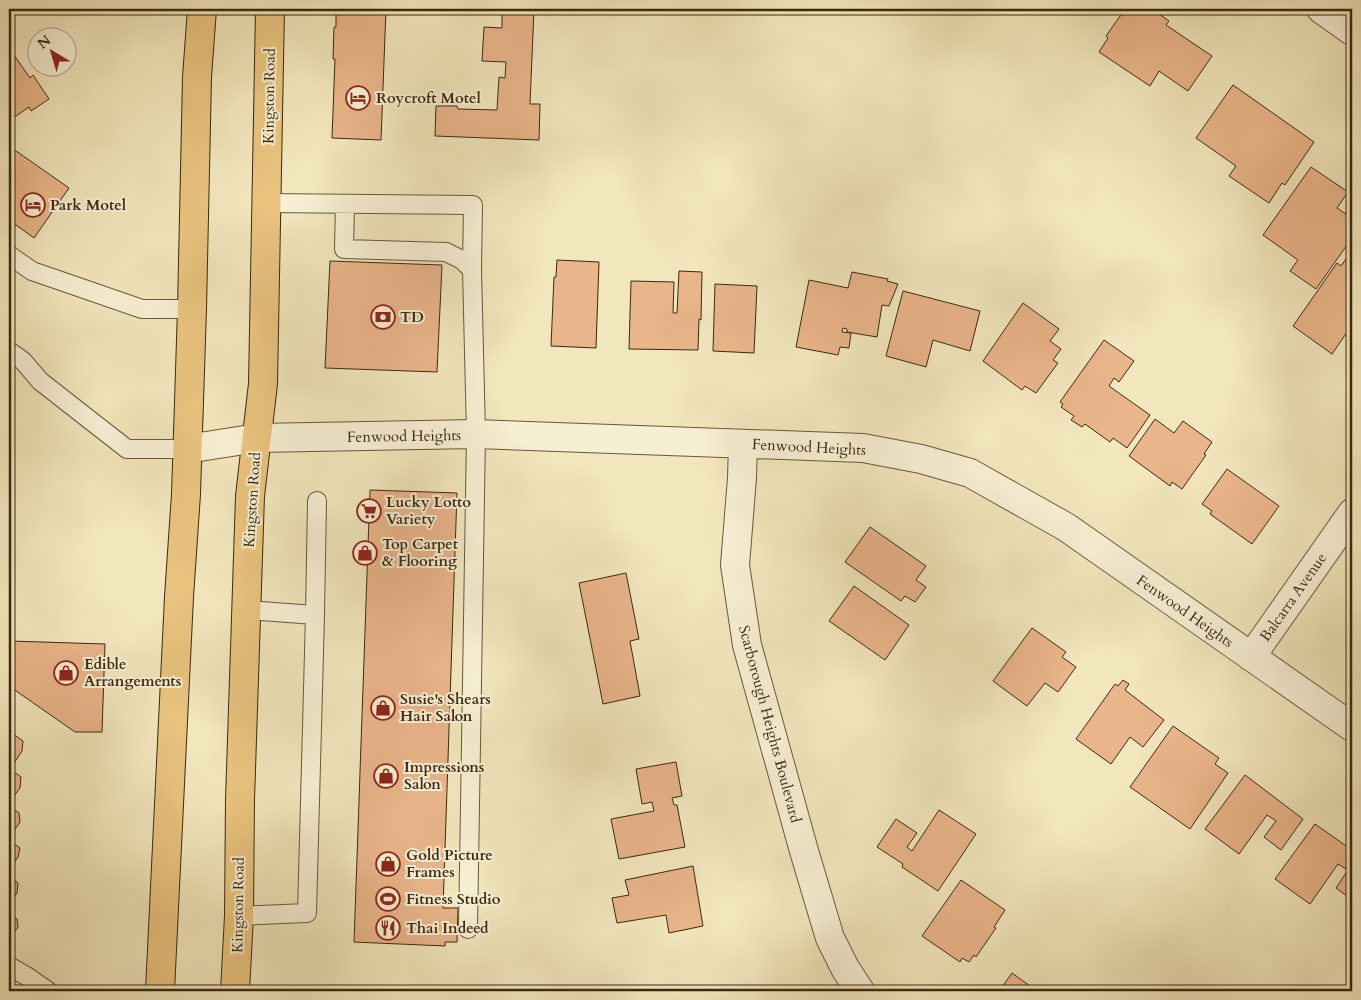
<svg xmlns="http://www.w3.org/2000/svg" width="1361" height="1000" font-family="Cardo,serif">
  <rect width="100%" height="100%" fill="#f2e6bc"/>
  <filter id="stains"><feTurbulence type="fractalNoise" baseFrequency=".004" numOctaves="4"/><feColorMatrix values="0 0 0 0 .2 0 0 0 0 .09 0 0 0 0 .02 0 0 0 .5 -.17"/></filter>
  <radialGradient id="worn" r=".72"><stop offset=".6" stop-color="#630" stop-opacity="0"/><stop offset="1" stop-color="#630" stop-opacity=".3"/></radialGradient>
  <path fill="#e9b58a" stroke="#3a2912" d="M 336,9 L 386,9 L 381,140 L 332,138 L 335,59 L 333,59 L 334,27 L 336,27 Z
    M 502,9 L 534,9 L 530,104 L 540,104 L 539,140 L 435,136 L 436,106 L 457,106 L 458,109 L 497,110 L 499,77 L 505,78 L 506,62 L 482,61 L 484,27 L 502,28 Z
    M 1125,9 L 1152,9 L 1169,21 L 1166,25 L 1212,56 L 1188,91 L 1159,71 L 1150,86 L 1099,52 L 1108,38 L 1106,36 Z
    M 9,48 L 30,78 L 33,75 L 49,99 L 31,111 L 29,107 L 9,121 Z
    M 1233,85 L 1314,142 L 1285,185 L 1282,183 L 1269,203 L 1229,176 L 1236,166 L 1196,138 Z
    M 9,146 L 69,188 L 34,238 L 12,222 L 9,227 Z
    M 1311,167 L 1348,192 L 1337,208 L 1352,218 L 1352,238 L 1316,289 L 1290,271 L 1298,260 L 1263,235 Z
    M 1352,250 L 1352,325 L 1332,354 L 1293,326 L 1337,263 L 1341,266 Z
    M 557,260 L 599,262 L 596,348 L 551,346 L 554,277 L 556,277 Z
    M 330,261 L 442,265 L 437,372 L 325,368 Z
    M 679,271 L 702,272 L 701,320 L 699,319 L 698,350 L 629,349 L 631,281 L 674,282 L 673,313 L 677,313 Z
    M 852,272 L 888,279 L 887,281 L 898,284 L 889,306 L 882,305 L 877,337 L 847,332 L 847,329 L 843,328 L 842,332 L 851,333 L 849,348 L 840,347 L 838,355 L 796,347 L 809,280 L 848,288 Z
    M 715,284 L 757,286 L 754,353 L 713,351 Z
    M 903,291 L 980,311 L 970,351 L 933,340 L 926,367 L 886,356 Z
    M 1023,303 L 1059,329 L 1050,341 L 1061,349 L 1053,360 L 1058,363 L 1036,393 L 1025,386 L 1022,390 L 983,361 Z
    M 1104,340 L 1134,361 L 1119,382 L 1114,378 L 1109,386 L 1150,415 L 1127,448 L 1113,438 L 1110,442 L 1085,424 L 1082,427 L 1071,420 L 1074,416 L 1061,407 L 1063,404 L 1060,402 Z
    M 1155,419 L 1174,433 L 1183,421 L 1212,442 L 1204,454 L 1206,455 L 1182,489 L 1172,482 L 1170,486 L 1129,456 Z
    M 1227,469 L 1279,506 L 1252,544 L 1210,514 L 1212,511 L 1202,504 Z
    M 370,490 L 457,493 L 443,908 L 458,908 L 457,942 L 445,942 L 445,946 L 354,942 Z
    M 870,527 L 926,566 L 916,580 L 926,587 L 915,602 L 905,596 L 901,601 L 845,562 Z
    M 626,573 L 639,639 L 630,641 L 640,696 L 603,704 L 579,583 Z
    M 854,586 L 909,625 L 885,660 L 829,621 Z
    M 1032,628 L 1066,652 L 1062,657 L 1076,667 L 1058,692 L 1045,683 L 1027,706 L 993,681 Z
    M 9,641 L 105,644 L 102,732 L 75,732 L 9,686 Z
    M 1123,680 L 1129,684 L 1125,690 L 1164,720 L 1143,747 L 1130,737 L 1111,764 L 1076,739 L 1115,684 L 1118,686 Z
    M 1173,726 L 1219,758 L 1215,764 L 1228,773 L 1190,829 L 1130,787 Z
    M 9,731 L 23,741 L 22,751 L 10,769 L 21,777 L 20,788 L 9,803 Z
    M 676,762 L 682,796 L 672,798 L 674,805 L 677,805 L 685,847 L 619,859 L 611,819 L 654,811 L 652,802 L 642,804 L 636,769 Z
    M 1245,775 L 1303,819 L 1281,850 L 1264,837 L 1276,821 L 1267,815 L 1239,854 L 1205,829 Z
    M 9,806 L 19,813 L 20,822 L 9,838 Z
    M 939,810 L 976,834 L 938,891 L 902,867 L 903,864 L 877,847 L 896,819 L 917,833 L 907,847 L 912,851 Z
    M 1315,824 L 1349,848 L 1348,850 L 1352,854 L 1351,899 L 1336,888 L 1348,870 L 1338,864 L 1310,904 L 1275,879 Z
    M 9,840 L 20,848 L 18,857 L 9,870 Z
    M 693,866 L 703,926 L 669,933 L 666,915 L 617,923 L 612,898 L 629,895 L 625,880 Z
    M 9,876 L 18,883 L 17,893 L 9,904 Z
    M 961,880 L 1005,910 L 994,927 L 996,928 L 976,957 L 974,955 L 969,962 L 962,958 L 960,962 L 922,936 Z
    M 9,913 L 17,919 L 18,927 L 9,940 Z
    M 1012,973 L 1037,991 L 999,991 Z"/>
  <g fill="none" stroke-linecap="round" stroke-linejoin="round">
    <g stroke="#68583c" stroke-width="20">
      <path id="service" d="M 266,203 L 473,205 L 472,270 L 476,434 L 468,929
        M 345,204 L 344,249 L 446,252 L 462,260 L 472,270
        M 9,255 L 32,271 L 142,309 L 192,309
        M 9,351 L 23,361 L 40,381 L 127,449 L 187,449
        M 315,615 L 317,501
        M 239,916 L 307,913 L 315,615 L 246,610
        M 9,966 L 28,977 L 48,991"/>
    </g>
    <g stroke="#68583c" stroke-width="30">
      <path id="minor" d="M 1321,9 L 1352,31
        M 743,444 L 742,478 L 735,565 L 747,645 L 804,851 L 830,938 L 845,968 L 860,991
        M 187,449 L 257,438 L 476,434 L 863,448 L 921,459 L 970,473 L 1066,527 L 1352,727
        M 1251,657 L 1352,513"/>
    </g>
    <g stroke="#3a2912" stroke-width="30">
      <path id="primary" d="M 160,991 L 179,597 L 186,494 L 192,309 L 197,77 L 202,9
        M 235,991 L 239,916 L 240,800 L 250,496 L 263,384 L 270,9"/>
    </g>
    <use href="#service" stroke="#f7efd3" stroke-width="18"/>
    <use href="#minor" stroke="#f7efd3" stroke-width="28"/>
    <use href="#primary" stroke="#e9c37e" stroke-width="28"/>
  </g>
  <defs>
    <g id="hotel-ring" transform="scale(1.25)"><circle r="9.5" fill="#f7efd3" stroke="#8f2418" stroke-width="1.5"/><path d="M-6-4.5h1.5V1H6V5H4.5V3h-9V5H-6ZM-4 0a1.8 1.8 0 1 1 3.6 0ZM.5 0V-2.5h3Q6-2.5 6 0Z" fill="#8f2418"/></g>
    <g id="bank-ring" transform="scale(1.25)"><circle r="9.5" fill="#f7efd3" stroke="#8f2418" stroke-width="1.5"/><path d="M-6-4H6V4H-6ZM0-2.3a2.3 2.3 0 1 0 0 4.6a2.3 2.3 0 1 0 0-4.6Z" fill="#8f2418"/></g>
    <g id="supermarket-ring" transform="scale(1.25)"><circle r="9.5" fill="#f7efd3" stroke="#8f2418" stroke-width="1.5"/><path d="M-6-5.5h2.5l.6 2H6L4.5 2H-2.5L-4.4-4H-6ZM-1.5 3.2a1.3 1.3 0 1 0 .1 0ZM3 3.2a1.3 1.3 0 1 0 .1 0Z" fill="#8f2418"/></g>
    <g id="shop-ring" transform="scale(1.25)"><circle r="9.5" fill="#f7efd3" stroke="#8f2418" stroke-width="1.5"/><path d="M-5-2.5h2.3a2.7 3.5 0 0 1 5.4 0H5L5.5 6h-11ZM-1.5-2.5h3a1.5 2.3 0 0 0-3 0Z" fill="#8f2418"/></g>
    <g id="stadium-ring" transform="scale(1.25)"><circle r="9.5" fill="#f7efd3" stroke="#8f2418" stroke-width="1.5"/><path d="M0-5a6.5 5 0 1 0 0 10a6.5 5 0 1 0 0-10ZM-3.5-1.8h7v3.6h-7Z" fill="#8f2418"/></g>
    <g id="restaurant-ring" transform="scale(1.25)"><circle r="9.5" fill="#f7efd3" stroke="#8f2418" stroke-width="1.5"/><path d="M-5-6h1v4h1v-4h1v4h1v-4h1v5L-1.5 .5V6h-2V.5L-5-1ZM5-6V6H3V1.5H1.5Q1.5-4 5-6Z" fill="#8f2418"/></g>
  </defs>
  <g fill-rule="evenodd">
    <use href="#hotel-ring" x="358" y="98"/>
    <use href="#hotel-ring" x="33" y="205"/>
    <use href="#bank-ring" x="383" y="317"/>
    <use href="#supermarket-ring" x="369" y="511"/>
    <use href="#shop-ring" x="365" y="553"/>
    <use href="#shop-ring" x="66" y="673"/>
    <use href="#shop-ring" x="383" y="708"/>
    <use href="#shop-ring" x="386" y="776"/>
    <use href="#shop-ring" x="388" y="864"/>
    <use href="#stadium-ring" x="388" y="899"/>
    <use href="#restaurant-ring" x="388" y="928"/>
  </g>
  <g text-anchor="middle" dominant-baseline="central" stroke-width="4" stroke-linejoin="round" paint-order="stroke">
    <g font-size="15" fill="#3a2912" stroke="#f7efd3">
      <text transform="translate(269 96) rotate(-89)">Kingston Road</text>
      <text transform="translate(404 436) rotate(-1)">Fenwood Heights</text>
      <text transform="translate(809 447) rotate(3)">Fenwood Heights</text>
      <text transform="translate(252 500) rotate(-86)">Kingston Road</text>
      <text transform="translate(1293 597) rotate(-55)">Balcarra Avenue</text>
      <text transform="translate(1185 611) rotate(35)">Fenwood Heights</text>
      <text transform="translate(770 724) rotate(75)">Scarborough Heights Boulevard</text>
      <text transform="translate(238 905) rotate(-89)">Kingston Road</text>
    </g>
    <g font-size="15" font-weight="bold" fill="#3a2912" stroke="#f7efd3" text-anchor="start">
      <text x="376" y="98">Roycroft Motel</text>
      <text x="50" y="205">Park Motel</text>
      <text x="400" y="317">TD</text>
      <text x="386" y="502">Lucky Lotto<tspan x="386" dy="17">Variety</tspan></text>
      <text x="382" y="544">Top Carpet<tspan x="382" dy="17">&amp; Flooring</tspan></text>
      <text x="84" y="664">Edible<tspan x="84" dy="17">Arrangements</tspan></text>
      <text x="400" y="699">Susie's Shears<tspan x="400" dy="17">Hair Salon</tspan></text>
      <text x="404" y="767">Impressions<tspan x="404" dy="17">Salon</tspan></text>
      <text x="406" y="855">Gold Picture<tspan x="406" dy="17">Frames</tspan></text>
      <text x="406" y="899">Fitness Studio</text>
      <text x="406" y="928">Thai Indeed</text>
    </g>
  </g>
  <rect width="1361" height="1000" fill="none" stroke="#f2e6bc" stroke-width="30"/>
  <rect x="10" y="10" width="1341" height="980" fill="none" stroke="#3a2912" stroke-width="2.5"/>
  <rect x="15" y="15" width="1331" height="970" fill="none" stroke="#3a2912"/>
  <g transform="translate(52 52) rotate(322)"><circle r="24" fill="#f7efd3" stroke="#aba086"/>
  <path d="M0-4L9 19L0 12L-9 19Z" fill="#8f2418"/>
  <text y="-8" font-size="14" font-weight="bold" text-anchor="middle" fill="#3a2912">N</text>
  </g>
  <rect width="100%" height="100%" filter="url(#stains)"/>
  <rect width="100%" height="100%" fill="url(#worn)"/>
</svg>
